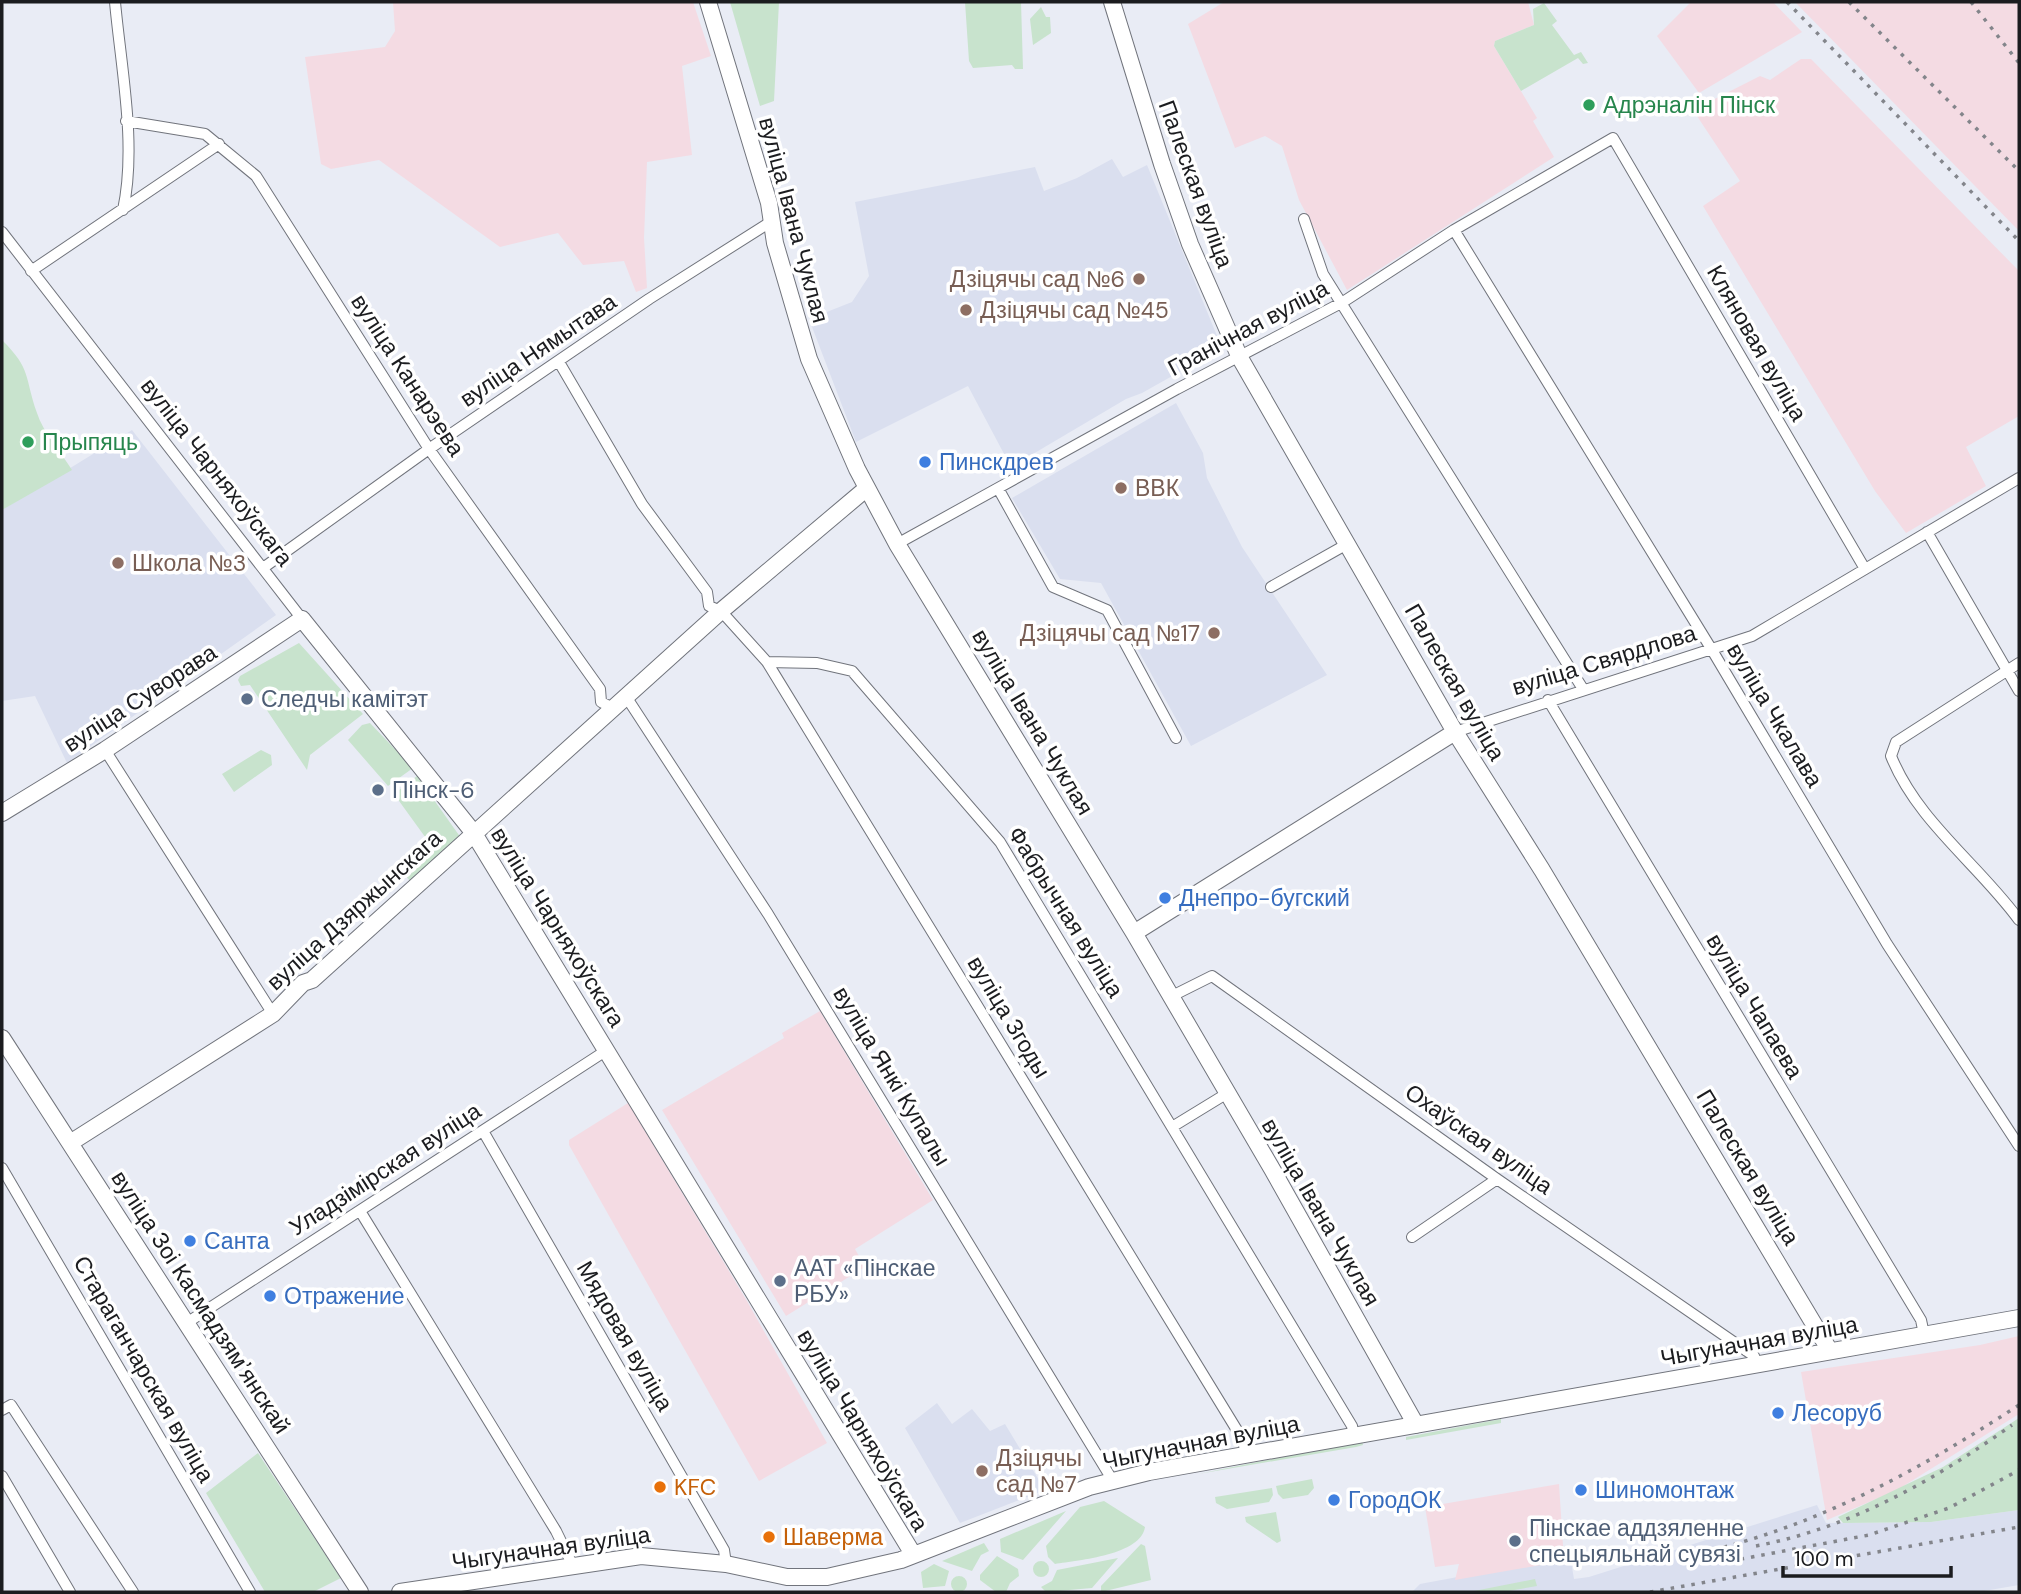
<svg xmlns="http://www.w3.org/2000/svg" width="2021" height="1594" font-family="'DM Sans',sans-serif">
  <rect width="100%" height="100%" fill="#e9ecf5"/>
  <path fill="#dadfef" d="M 1112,159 L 1123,177 L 1147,165 L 1222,348 L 1142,393 L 1126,399 L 1011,467 L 968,386 L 856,442 L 809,319 L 852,302 L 869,276 L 855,202 L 1035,167 L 1044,191 L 1077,178 Z
    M 1176,403 L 1203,453 L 1207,478 L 1242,547 L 1327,675 L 1191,746 L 1101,583 L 1060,579 L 1012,498 Z
    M 132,430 L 276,615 L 67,763 L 35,696 L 2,701 L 2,510 Z
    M 937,1403 L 952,1424 L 972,1409 L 990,1431 L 1005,1424 L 1045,1490 L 960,1523 L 905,1428 Z
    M 1817,1505 L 1826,1523 L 1931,1522 L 2019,1510 L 2019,1585 L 1978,1592 L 1412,1592 L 1420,1584 L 1570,1556 L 1574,1579 L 1589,1577 Z"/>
  <path fill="#f4dbe3" d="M 393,2 L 693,2 L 711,56 L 682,66 L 692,155 L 647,162 L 644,238 L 647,288 L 636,292 L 624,261 L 583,265 L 558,233 L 500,247 L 379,160 L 331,169 L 321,164 L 305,57 L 385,47 L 395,31 Z
    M 1224,2 L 1528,2 L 1534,25 L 1495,41 L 1494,46 L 1537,118 L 1533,121 L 1554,157 L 1347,290 L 1299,200 L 1282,146 L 1265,136 L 1235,148 L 1188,24 Z
    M 1691,2 L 1773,2 L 1802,32 L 1699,93 L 1657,36 Z
    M 1795,2 L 2019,2 L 2019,231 L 1846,54 Z
    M 1801,59 L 1811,59 L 2019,271 L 2019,416 L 1966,447 L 1986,486 L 1906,533 L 1875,491 L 1703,206 L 1740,181 L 1693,110 L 1760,76 L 1770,80 Z
    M 820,1011 L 933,1200 L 855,1249 L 865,1267 L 786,1316 L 662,1110 L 784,1038 L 782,1033 Z
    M 628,1103 L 747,1301 L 827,1443 L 759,1481 L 569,1145 L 569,1140 Z
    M 2019,1336 L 2019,1414 L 1897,1490 L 1827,1520 L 1801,1372 L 1980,1345 Z
    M 1559,1484 L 1564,1561 L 1455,1580 L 1459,1564 L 1435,1567 L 1425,1507 Z"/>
  <path fill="#c8e3cd" d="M 730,2 L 779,2 L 774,101 L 760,106 Z
    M 965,2 L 1021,2 L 1023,69 L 1015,69 L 1012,65 L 973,68 L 969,61 Z
    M 1544,3 L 1557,21 L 1552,25 L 1574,55 L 1581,52 L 1588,63 L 1583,64 L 1578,58 L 1521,91 L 1494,46 L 1495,41 L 1534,25 L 1533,9 Z
    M 1041,7 L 1046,17 L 1050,17 L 1051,33 L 1033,45 L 1030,19 Z
    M 2,340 C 32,370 24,376 37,413 C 43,432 61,452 72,470 L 2,510 Z
    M 299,643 L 363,714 L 310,755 L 307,770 L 250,685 L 241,686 L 238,680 L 240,676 Z
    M 370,723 L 413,768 L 388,786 L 348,740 L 362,725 Z
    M 261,750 L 271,755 L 272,765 L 234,792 L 222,774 Z
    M 417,776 L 461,838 L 416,881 L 410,881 L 398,867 L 428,841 L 394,794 Z
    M 2019,1418 L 2019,1510 L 1931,1522 L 1843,1523 L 1838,1517 L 1943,1467 Z
    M 1501,1419 L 1501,1423 L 1406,1440 L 1406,1437 Z
    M 1362,1441 L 1363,1445 L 1356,1447 L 1198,1474 Z
    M 258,1453 L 341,1578 L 313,1592 L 265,1592 L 206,1493 Z
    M 1312,1479 L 1314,1488 L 1308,1495 L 1283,1499 L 1278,1494 L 1276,1486 Z
    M 1272,1488 L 1273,1495 L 1269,1502 L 1227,1509 L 1216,1503 L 1215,1497 Z
    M 1104,1501 L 1145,1527 C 1141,1555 1079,1560 1055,1564 L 1048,1557 L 1046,1546 L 1080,1507 Z
    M 1066,1511 L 1023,1560 L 1001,1552 L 1000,1539 Z
    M 1276,1512 L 1281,1541 L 1277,1543 L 1246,1522 L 1245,1517 Z
    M 984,1543 L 989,1551 L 981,1555 L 972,1571 L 942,1561 Z
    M 1141,1544 L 1145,1546 L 1151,1580 L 1101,1592 L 1101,1586 Z
    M 997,1556 L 1018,1569 L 1019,1576 L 1010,1583 L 1006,1592 L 996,1592 L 980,1580 L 980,1575 Z
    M 1118,1558 L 1092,1588 L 1046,1592 L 1041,1587 L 1052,1581 L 1057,1570 Z
    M1033 1569a8 8 0 1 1 16 0a8 8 0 1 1-16 0Z
    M 934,1564 L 949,1571 L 945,1586 L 923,1588 L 921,1572 Z
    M951 1584a8 8 0 1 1 16 0a8 8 0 1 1-16 0Z
    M 1535,1579 L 1537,1586 L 1503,1592 L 1469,1592 Z"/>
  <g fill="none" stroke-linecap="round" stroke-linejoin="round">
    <g stroke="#71747c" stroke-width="12">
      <path id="street" d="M 115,2 C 121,68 137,145 123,210
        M 126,121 L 205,134 L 256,176 L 429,449 L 600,689 L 601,702 L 615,709
        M 1304,219 L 1323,274 L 1583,689
        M 1454,230 L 1712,650 L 1887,944 L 2019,1146
        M 2,232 L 302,619
        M 31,271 L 219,144
        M 559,362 L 642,504 L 707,592 L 709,606 L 721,611 L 767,662 L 1243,1440 L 1246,1455
        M 999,490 L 1053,587 L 1107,610 L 1176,738
        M 1927,532 L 2019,691
        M 897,544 L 1177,389 L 1343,302 L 1454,230 L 1613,138 L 1865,569
        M 263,568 L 429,449 L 649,299 L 772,221
        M 1271,587 L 1349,543
        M 767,662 L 817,663 L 852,671 L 1000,842 L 1352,1426 L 1354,1436
        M 2019,663 L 1896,742 L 1891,756 C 1917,821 1979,865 2019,920
        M 627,698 L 768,914 L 1113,1481
        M 1548,700 L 1921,1320 L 1924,1334
        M 1455,732 L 1752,636 L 2019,478
        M 105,750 L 273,1014
        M 1170,997 L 1212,976 L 1497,1179 L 1754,1356 L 1757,1364
        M 1172,1127 L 1226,1094
        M 483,1131 L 724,1550 L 726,1564
        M 2,1168 L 250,1592
        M 360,1211 L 556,1531 L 573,1566
        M 1412,1237 L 1497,1179
        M 185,1324 L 607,1050
        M 2,1410 L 11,1405 L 133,1592
        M 2,1476 L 70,1592"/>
    </g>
    <g stroke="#71747c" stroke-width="18">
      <path id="secondary" d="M 708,2 L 769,203 L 775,243 L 809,359 L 857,469 L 897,544 L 1134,933 L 1272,1169 L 1416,1425
        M 1112,2 L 1162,164 L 1190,244 L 1240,358 L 1455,732 L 1542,870 L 1830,1351
        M 2,813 L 105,750 L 302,619 L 473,832 L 913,1554
        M 1134,933 L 1455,732
        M 2,1038 L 360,1592
        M 70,1143 L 273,1014 L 303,983 L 312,980 L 721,611 L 867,488
        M 400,1592 L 641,1556 L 726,1564 L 787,1577 L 827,1577 L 901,1560 L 1089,1487 L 1149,1472 L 2019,1318"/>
    </g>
    <use href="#street" stroke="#fff" stroke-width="10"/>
    <use href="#secondary" stroke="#fff" stroke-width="16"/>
    <path stroke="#83858b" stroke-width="3.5" stroke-dasharray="3.5 7" stroke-linecap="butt" d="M 1787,2 L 2019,241
      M 1849,2 L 2019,171
      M 1971,2 L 2019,63
      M 1756,1546 C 1850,1528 1935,1480 2012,1425
      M 1683,1557 C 1808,1531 1913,1474 2019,1405
      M 1720,1563 L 1869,1535 L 1949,1508 L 2019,1470
      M 1650,1592 L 2019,1527"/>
  </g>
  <g fill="#2e9e5b" stroke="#fff" stroke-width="2.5">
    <circle cx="1589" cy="105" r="7"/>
    <circle cx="28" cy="442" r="7"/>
  </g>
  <g fill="#8d6e63" stroke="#fff" stroke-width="2.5">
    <circle cx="1139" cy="279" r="7"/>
    <circle cx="966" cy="310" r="7"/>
    <circle cx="1121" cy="488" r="7"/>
    <circle cx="118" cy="563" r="7"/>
    <circle cx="1214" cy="633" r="7"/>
    <circle cx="982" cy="1471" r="7"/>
  </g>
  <g fill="#3f7fe0" stroke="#fff" stroke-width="2.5">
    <circle cx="925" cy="462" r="7"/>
    <circle cx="1165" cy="898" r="7"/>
    <circle cx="190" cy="1241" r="7"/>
    <circle cx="270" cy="1296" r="7"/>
    <circle cx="1778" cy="1413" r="7"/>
    <circle cx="1581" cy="1490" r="7"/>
    <circle cx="1334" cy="1500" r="7"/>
  </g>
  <g fill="#5c6f8a" stroke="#fff" stroke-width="2.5">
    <circle cx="247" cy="699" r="7"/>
    <circle cx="378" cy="790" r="7"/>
    <circle cx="780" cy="1281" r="7"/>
    <circle cx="1515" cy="1541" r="7"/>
  </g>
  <g fill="#e8710a" stroke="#fff" stroke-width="2.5">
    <circle cx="660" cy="1487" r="7"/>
    <circle cx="769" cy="1537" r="7"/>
  </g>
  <g text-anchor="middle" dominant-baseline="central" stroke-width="7" stroke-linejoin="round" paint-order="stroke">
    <g font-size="23" fill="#27864d" stroke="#fff" text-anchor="start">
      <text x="1603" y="105">Адрэналін Пінск</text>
      <text x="42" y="442">Прыпяць</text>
    </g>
    <g font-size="23" fill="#1b1c1f" stroke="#fff">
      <text transform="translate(1196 184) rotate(70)">Палеская вуліца</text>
      <text transform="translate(794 220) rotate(75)">вуліца Івана Чуклая</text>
      <text transform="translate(1248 328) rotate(-28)">Гранічная вуліца</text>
      <text transform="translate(1757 343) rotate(60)">Кляновая вуліца</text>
      <text transform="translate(538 350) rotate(-34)">вуліца Нямытава</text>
      <text transform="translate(408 375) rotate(57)">вуліца Канарэева</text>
      <text transform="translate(217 472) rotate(52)">вуліца Чарняхоўскага</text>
      <text transform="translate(1604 660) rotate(-17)">вуліца Свярдлова</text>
      <text transform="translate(1455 682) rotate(60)">Палеская вуліца</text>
      <text transform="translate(140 698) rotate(-33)">вуліца Суворава</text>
      <text transform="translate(1775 715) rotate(59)">вуліца Чкалава</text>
      <text transform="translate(1033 722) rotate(59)">вуліца Івана Чуклая</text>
      <text transform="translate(354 910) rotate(-42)">вуліца Дзяржынскага</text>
      <text transform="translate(1066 912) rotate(58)">Фабрычная вуліца</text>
      <text transform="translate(558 927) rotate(58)">вуліца Чарняхоўскага</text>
      <text transform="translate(1755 1006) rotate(59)">вуліца Чапаева</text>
      <text transform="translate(1009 1017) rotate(59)">вуліца Згоды</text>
      <text transform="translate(892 1076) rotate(59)">вуліца Янкі Купалы</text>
      <text transform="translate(1479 1139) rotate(35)">Охаўская вуліца</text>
      <text transform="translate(1748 1167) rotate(59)">Палеская вуліца</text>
      <text transform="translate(385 1169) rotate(-33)">Уладзімірская вуліца</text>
      <text transform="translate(1321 1212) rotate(60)">вуліца Івана Чуклая</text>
      <text transform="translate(201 1302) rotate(57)">вуліца Зоі Касмадзямʼянскай</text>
      <text transform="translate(625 1336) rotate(60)">Мядовая вуліца</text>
      <text transform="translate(1759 1341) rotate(-10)">Чыгуначная вуліца</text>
      <text transform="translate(144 1369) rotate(60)">Стараганчарская вуліца</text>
      <text transform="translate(863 1430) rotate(59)">вуліца Чарняхоўскага</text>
      <text transform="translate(1201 1442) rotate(-11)">Чыгуначная вуліца</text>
      <text transform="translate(551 1548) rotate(-8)">Чыгуначная вуліца</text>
    </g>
    <g font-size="23" fill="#785e54" stroke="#fff" text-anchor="start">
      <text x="1125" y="279" text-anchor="end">Дзіцячы сад №6</text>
      <text x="980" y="310">Дзіцячы сад №45</text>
      <text x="1135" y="488">ВВК</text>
      <text x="132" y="563">Школа №3</text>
      <text x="1200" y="633" text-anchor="end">Дзіцячы сад №17</text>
      <text x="996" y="1458">Дзіцячы<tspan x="996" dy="26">сад №7</tspan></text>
    </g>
    <g font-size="23" fill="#366cbe" stroke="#fff" text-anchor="start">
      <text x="939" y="462">Пинскдрев</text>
      <text x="1179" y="898">Днепро-бугский</text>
      <text x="204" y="1241">Санта</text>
      <text x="284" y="1296">Отражение</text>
      <text x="1792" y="1413">Лесоруб</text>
      <text x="1595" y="1490">Шиномонтаж</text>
      <text x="1348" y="1500">ГородОК</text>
    </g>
    <g font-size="23" fill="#4e5e75" stroke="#fff" text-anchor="start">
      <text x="261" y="699">Следчы камітэт</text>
      <text x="392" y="790">Пінск-6</text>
      <text x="794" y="1268">ААТ «Пінскае<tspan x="794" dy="26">РБУ»</tspan></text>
      <text x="1529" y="1528">Пінскае аддзяленне<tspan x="1529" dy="26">спецыяльнай сувязі</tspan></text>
    </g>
    <g font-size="23" fill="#c56008" stroke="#fff" text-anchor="start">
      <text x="674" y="1487">KFC</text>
      <text x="783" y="1537">Шаверма</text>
    </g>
  </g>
  <rect width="2021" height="1594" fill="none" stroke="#1b1c1f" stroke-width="7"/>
  <path d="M1783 1566v10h168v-10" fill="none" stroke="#1b1c1f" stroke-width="3.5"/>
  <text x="1794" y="1566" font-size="21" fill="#1b1c1f" stroke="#ffffff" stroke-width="5" paint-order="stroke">100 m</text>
</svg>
